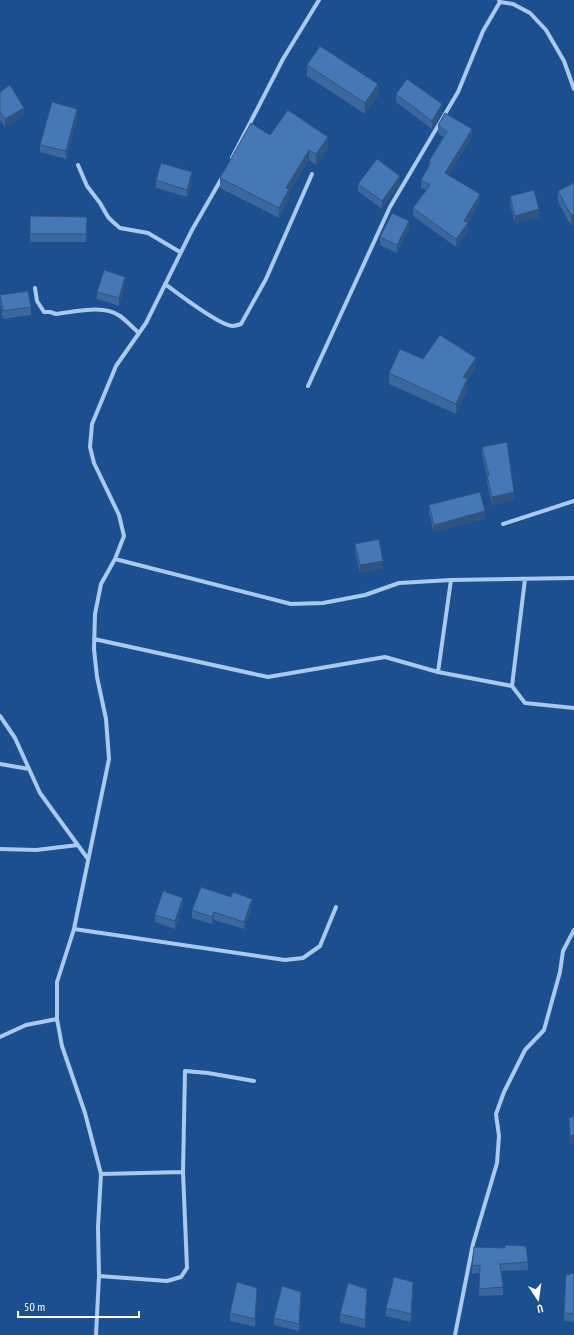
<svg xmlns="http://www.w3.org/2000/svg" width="574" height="1335" font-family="'PT Sans Narrow',sans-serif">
  <rect width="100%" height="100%" fill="#1b4f8f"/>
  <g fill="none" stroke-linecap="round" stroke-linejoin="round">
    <path stroke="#a9c9ee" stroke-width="4" d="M 499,0 L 500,2 L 513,4 L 530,13 L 546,30 L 564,61 L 574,89
      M 232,158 L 283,59 L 319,0
      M 78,165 L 87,186 L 100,203 L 108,217 L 113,222 L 120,228 L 148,233 L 180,252
      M 165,284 C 177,293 219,325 232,326 C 234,326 238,325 241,324 L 266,279 L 312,174
      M 35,288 L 37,301 L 44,312 L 50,312 L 56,314 C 75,312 103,304 120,316 C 127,321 133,328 139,333
      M 308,386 L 390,207 L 458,92 L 483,31 L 500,2
      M 503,524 L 574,501
      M 451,580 L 574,578
      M 94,639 L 268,677 L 385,657 L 438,672 L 451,580 L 399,583 L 365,595 L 323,603 L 291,604 L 115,559
      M 438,672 L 512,686 L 525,703 L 574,708
      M 512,686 L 525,579
      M 0,716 L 15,738 L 40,793 L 88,859
      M 0,764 L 29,769
      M 0,849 L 36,850 L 78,845
      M 74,929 L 109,759 L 106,719 L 97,677 L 94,649 L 95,614 L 101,584 L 115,559 L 124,536 L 119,515 L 94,463 L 90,447 L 92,424 L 116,366 L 146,323 L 192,230 L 223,176
      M 0,1037 L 26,1025 L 57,1019
      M 101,1174 L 183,1172
      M 99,1276 L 167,1281 L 181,1277 L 187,1268 L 183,1172 L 185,1071 L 208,1073 L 254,1081
      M 96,1335 L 99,1276 L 98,1227 L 101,1174 L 85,1113 L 62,1046 L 57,1019 L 57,982 L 74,929 L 285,960 L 303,958 L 320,946 L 336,907
      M 455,1335 L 473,1244 L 497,1163 L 499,1136 L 496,1114 L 504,1092 L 525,1050 L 544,1030 L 560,972 L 563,951 L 574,930"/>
  </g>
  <path fill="#3a679d" d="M 307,65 L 378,96 L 365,114 L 307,76 Z
    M 0,92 L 24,115 L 5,127 L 0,120 Z
    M 396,94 L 442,112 L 432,129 L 396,102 Z
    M 77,117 L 66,159 L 40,152 L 40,145 Z
    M 438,125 L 472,137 L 448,175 L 480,201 L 468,223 L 468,231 L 456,247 L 413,216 L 413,208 L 426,190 L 421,188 L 421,180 L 429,167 L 429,161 L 443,137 L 438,133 Z
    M 270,135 L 328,148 L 316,165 L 309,160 L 289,193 L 289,199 L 279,218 L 220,188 L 220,178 Z
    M 156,180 L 192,180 L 187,197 L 156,188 Z
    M 574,183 L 571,226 L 558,202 L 558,191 Z
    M 358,184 L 400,184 L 382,209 L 358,191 Z
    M 510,196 L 539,217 L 515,223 L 510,204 Z
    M 30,216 L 87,217 L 86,242 L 30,242 Z
    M 409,229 L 397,253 L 380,245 L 380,237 Z
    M 125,284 L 119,306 L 97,299 L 97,292 Z
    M 0,295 L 31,307 L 31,315 L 3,319 L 0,303 Z
    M 423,359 L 476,368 L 467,381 L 467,390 L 456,414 L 389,384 L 389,373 Z
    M 482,447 L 514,500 L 492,505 L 487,483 L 487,476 L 482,455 Z
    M 429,505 L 485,519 L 434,532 L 429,513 Z
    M 355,544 L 383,568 L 360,573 L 355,552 Z
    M 231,897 L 252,906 L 244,929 L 214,920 L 212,924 L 192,918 L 192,910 Z
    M 183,905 L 175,929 L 155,922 L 155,915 Z
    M 574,1116 L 574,1143 L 570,1144 L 569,1118 Z
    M 528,1262 L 528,1270 L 501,1271 L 503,1287 L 503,1295 L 479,1296 L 480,1273 L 472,1274 L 472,1266 Z
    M 574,1273 L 574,1322 L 564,1321 L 564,1313 Z
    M 413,1290 L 411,1322 L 386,1316 L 386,1308 Z
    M 257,1295 L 255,1327 L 230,1321 L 230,1313 Z
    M 367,1296 L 365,1328 L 340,1322 L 340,1314 Z
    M 301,1300 L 299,1331 L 274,1325 L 274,1318 Z"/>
  <path fill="#305480" d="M 378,84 L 378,96 L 365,114 L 365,103 Z
    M 442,104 L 442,112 L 432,129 L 432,121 Z
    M 24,108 L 24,115 L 5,127 L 5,119 Z
    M 77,109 L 77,117 L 66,159 L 66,151 Z
    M 472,129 L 472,137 L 445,181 L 445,173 Z
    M 328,137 L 328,148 L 316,165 L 316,154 Z
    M 309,150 L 309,160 L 289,193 L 289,199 L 279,218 L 279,208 L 286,188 Z
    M 192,172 L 192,180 L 187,197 L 187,190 Z
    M 400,176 L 400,184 L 382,209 L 382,201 Z
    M 480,194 L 480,201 L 466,226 L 468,223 L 468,231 L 456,247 L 456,239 L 464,221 Z
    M 539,209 L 539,217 L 515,223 L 515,216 Z
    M 574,214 L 574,225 L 571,226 L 571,215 Z
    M 409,221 L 409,229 L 397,253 L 397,245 Z
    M 125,277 L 125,284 L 119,306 L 119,298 Z
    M 476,358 L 476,368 L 467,381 L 467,390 L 456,414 L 456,404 L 463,377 Z
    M 514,492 L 514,500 L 492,505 L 492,497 Z
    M 485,511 L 485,519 L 434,532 L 434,525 Z
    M 383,561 L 383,568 L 360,573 L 360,565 Z
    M 183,898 L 183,905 L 175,929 L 175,921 Z
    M 252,899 L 252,906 L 244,929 L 244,922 Z
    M 214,912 L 214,920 L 212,924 L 212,917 Z
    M 574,1135 L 574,1143 L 570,1144 L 570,1136 Z
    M 257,1288 L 257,1295 L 255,1327 L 255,1319 Z"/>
  <path fill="#4478b7" stroke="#305480" d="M 320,46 L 378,84 L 365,103 L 307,65 Z
    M 407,79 L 442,104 L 432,121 L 396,94 Z
    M 10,85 L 24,108 L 5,119 L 0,112 L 0,92 Z
    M 52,102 L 77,109 L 66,151 L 40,145 Z
    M 288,110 L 328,137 L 316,154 L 309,150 L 286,188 L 289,189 L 279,208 L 220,178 L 251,123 L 270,135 Z
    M 445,113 L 472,129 L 445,173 L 480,194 L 464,221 L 468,223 L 456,239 L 413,208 L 430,185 L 421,180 L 431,162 L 429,161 L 447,132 L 438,125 Z
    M 377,159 L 400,176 L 382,201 L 358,184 Z
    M 161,163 L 192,172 L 187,190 L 156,180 Z
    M 574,183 L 574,214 L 571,215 L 558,191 Z
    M 534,190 L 539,209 L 515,216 L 510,196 Z
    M 392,213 L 409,221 L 397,245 L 380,237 Z
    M 30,216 L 87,217 L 86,234 L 30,234 Z
    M 104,270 L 125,277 L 119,298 L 97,292 Z
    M 28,291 L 31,307 L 3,311 L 0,295 Z
    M 440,335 L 476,358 L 463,377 L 467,379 L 456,404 L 389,373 L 400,349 L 423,359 Z
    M 507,442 L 514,492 L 492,497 L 487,476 L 489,475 L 482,447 Z
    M 480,492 L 485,511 L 434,525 L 429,505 Z
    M 379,539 L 383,561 L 360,565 L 355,544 Z
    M 201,887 L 231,897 L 233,892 L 252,899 L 244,922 L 214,912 L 212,917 L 192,910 Z
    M 163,891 L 183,898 L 175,921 L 155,915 Z
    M 574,1116 L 574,1135 L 570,1136 L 569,1118 Z
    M 505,1245 L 526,1246 L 528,1262 L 500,1264 L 503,1287 L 479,1289 L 480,1265 L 472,1266 L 474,1247 L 505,1248 Z
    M 574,1273 L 574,1314 L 564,1313 L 566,1275 Z
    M 394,1277 L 413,1282 L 411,1314 L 386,1308 Z
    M 237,1282 L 257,1288 L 255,1319 L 230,1313 Z
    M 348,1283 L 367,1289 L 365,1320 L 340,1314 Z
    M 282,1286 L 301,1292 L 299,1324 L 274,1318 Z"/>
  <g transform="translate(538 1299) rotate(167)" stroke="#1b4f8f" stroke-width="3" paint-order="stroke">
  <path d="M0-3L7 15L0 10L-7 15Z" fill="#ffffff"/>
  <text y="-6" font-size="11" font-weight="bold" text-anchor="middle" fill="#ffffff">U</text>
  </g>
  <path d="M18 1311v6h121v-6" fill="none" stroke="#ffffff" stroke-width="2"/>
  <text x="24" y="1311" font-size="12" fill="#ffffff" stroke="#1b4f8f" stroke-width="3" paint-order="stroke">50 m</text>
</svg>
